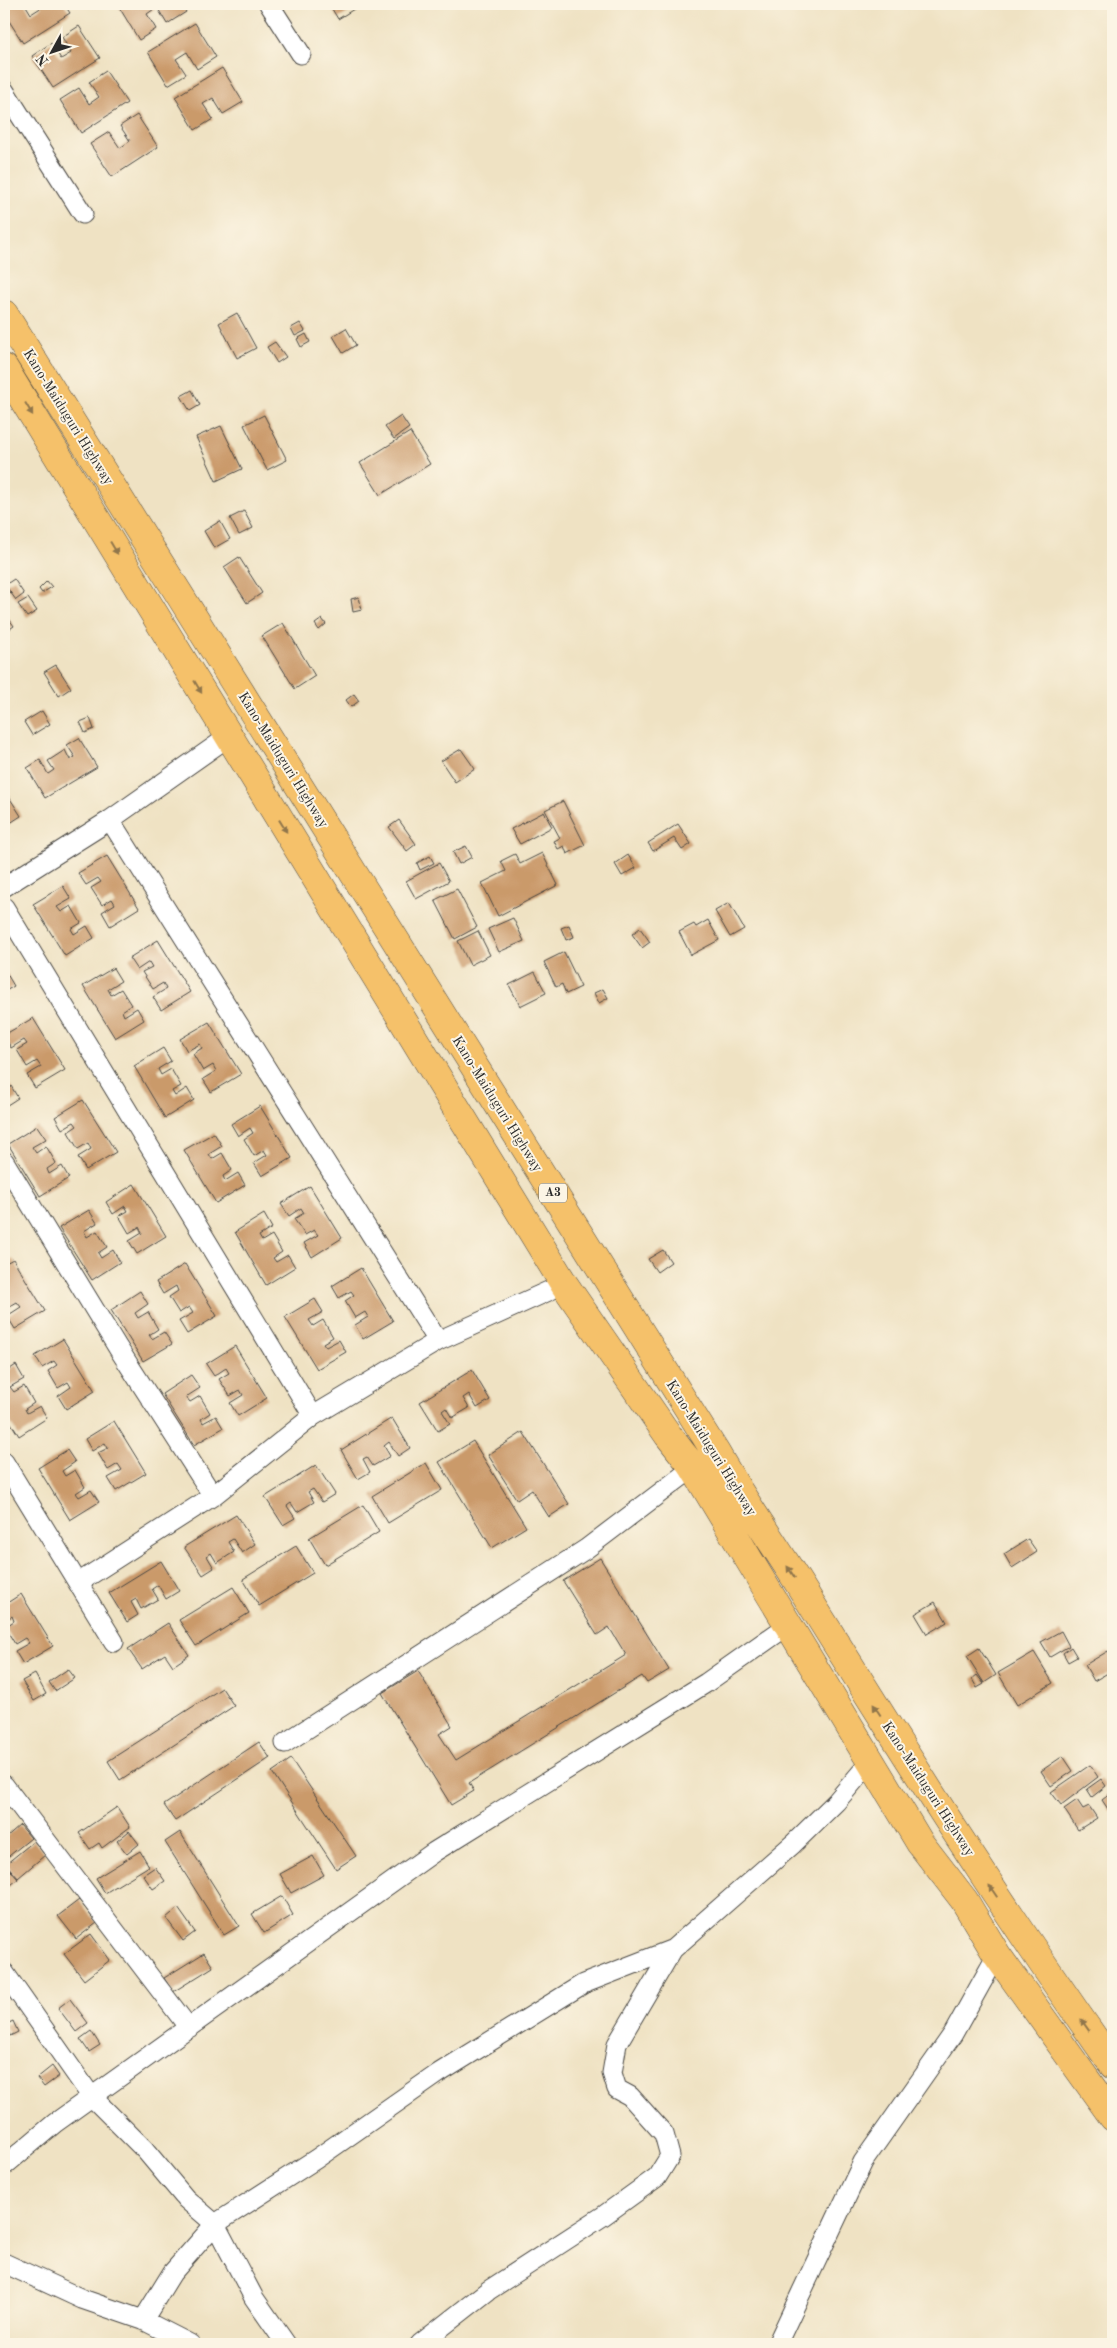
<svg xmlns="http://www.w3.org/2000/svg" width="1117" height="2348" font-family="'Old Standard TT',serif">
  <rect width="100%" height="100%" fill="#fcf5e5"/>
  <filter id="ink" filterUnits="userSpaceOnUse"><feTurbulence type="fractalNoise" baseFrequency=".02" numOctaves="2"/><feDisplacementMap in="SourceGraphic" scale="10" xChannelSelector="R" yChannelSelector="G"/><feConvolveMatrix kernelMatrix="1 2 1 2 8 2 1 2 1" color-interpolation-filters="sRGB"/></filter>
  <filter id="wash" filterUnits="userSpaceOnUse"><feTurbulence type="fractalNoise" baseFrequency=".0096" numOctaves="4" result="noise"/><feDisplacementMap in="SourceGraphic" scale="20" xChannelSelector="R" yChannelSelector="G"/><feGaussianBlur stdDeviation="1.12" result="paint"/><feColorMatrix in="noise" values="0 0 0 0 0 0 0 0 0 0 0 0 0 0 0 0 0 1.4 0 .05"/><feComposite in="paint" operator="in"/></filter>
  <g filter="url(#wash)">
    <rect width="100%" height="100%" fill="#efe2c3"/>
    <g id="blocks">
      <path fill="#ca9a6b" d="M 12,4 L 25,4 L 31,14 L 42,7 L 39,4 L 64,4 L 70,13 L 23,43 L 4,13 L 4,9 Z
        M 124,4 L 181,4 L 186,12 L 167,24 L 157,7 L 147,14 L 156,29 L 139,40 L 119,7 Z
        M 329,4 L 362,4 L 338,19 Z
        M 195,23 L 216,57 L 197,69 L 187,52 L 176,59 L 186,74 L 168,85 L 148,52 Z
        M 79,26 L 100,58 L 53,88 L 32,56 L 51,43 L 61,59 L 71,53 L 62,37 Z
        M 222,68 L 243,102 L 223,114 L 213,98 L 203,104 L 213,119 L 195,130 L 175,97 Z
        M 106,71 L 127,103 L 81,133 L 60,100 L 79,88 L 89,104 L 99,97 L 89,82 Z
        M 137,115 L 158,147 L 112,177 L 90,144 L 109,132 L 120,148 L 130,141 L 120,126 Z
        M 237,313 L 256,348 L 237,358 L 219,323 Z
        M 300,323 L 305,331 L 295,336 L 291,328 Z
        M 346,328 L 356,345 L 343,353 L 333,336 Z
        M 306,334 L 310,342 L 301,347 L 297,339 Z
        M 275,342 L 286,357 L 277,363 L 267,347 Z
        M 192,390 L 200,405 L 190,411 L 181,396 Z
        M 264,415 L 287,460 L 267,470 L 244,425 Z
        M 401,416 L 409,428 L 394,439 L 385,427 Z
        M 221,426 L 242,469 L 216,481 L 196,437 Z
        M 410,432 L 430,464 L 380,495 L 360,463 Z
        M 244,511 L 253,528 L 239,535 L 230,518 Z
        M 220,521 L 230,539 L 214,548 L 204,531 Z
        M 239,557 L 262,593 L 247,603 L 224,567 Z
        M 14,579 L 24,594 L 16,600 L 5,585 Z
        M 47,581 L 52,587 L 42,593 L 39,589 Z
        M 359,597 L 362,610 L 353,612 L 351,599 Z
        M 28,598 L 37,611 L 27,617 L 18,604 Z
        M 7,616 L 14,626 L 4,633 L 4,619 Z
        M 322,619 L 326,624 L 319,630 L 315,624 Z
        M 283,623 L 315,676 L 295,689 L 262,636 Z
        M 56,665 L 71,688 L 59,696 L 44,672 Z
        M 354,694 L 359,701 L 351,707 L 346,700 Z
        M 42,711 L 50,724 L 32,735 L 24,722 Z
        M 90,718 L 94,729 L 85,733 L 80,722 Z
        M 79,738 L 97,767 L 45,798 L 27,768 L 40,760 L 48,774 L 54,770 L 48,761 L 65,750 L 70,760 L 75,757 L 67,745 Z
        M 461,749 L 475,769 L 455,782 L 441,761 Z
        M 4,789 L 21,816 L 4,827 Z
        M 563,801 L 585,845 L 567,854 L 564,846 L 558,849 L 554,841 L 560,838 L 545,810 Z
        M 544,812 L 552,827 L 520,844 L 511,829 Z
        M 399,820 L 416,844 L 407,851 L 389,827 Z
        M 678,824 L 691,844 L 682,850 L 674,838 L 653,851 L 648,843 Z
        M 466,846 L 472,857 L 459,864 L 453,852 Z
        M 542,853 L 558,885 L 498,916 L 482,883 L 506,871 L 501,861 L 515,854 L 520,864 Z
        M 628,855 L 636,868 L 622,876 L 615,864 Z
        M 107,856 L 139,908 L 110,926 L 102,912 L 115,904 L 112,899 L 102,905 L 91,888 L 101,882 L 98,878 L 86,885 L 78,873 Z
        M 430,856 L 434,863 L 420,870 L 417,863 Z
        M 439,863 L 449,881 L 416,899 L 406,881 Z
        M 63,886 L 71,899 L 57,907 L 61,912 L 71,906 L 81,923 L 71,929 L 74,934 L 87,926 L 94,938 L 65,956 L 33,904 Z
        M 457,889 L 477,927 L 455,939 L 435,900 Z
        M 729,903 L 744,929 L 730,937 L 715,911 Z
        M 513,918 L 524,941 L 499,952 L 488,929 Z
        M 708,920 L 719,940 L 691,955 L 679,932 L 694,924 L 696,927 Z
        M 569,925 L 574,937 L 566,940 L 561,928 Z
        M 640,928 L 650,942 L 642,948 L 632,934 Z
        M 478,931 L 490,955 L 470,965 L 458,941 Z
        M 158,940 L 190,992 L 161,1010 L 153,997 L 166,989 L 163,983 L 153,989 L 142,972 L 152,967 L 149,962 L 137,970 L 129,958 Z
        M 564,952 L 581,987 L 566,994 L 562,984 L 556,987 L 544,962 Z
        M 113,968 L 121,981 L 108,989 L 111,995 L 121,989 L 131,1005 L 122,1011 L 124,1016 L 137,1008 L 144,1020 L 115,1038 L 83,986 Z
        M 4,969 L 14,986 L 4,992 Z
        M 535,972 L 546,993 L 520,1006 L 509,985 Z
        M 603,989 L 608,998 L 599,1003 L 594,993 Z
        M 33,1018 L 65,1070 L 35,1088 L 27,1075 L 41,1067 L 37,1061 L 27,1067 L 17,1050 L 27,1044 L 24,1040 L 11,1048 L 4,1035 Z
        M 209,1022 L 241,1074 L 211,1092 L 203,1079 L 216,1071 L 213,1065 L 203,1071 L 193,1054 L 202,1048 L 200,1044 L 187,1051 L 180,1039 Z
        M 163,1048 L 171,1061 L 158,1069 L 161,1075 L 171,1069 L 181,1086 L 172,1091 L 175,1096 L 187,1088 L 194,1100 L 165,1118 L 134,1066 Z
        M 11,1086 L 18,1098 L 4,1107 L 4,1091 Z
        M 83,1100 L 116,1152 L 86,1170 L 78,1157 L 91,1149 L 88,1143 L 78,1149 L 68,1132 L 77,1126 L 74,1122 L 62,1129 L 55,1117 Z
        M 260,1106 L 292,1158 L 262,1176 L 254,1163 L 267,1155 L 264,1150 L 254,1156 L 244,1139 L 253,1133 L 250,1128 L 238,1136 L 231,1124 Z
        M 37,1126 L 46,1139 L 32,1147 L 36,1153 L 46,1146 L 56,1163 L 47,1169 L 49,1174 L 62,1166 L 69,1178 L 40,1196 L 8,1144 Z
        M 214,1133 L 222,1146 L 209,1154 L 212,1159 L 222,1153 L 232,1170 L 223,1176 L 225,1181 L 238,1173 L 245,1185 L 216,1203 L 184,1150 Z
        M 134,1184 L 166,1236 L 137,1254 L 129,1241 L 142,1233 L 139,1227 L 129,1233 L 119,1216 L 128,1211 L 125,1206 L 113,1214 L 106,1202 Z
        M 310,1186 L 342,1238 L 312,1257 L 304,1243 L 318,1235 L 314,1230 L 305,1235 L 294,1219 L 304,1213 L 301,1208 L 289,1216 L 281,1204 Z
        M 89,1210 L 97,1223 L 84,1231 L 87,1237 L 97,1231 L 107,1247 L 98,1253 L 101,1258 L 113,1250 L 120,1262 L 92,1280 L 59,1228 Z
        M 264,1214 L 272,1228 L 259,1236 L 262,1241 L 272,1235 L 282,1252 L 273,1258 L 276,1262 L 288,1255 L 295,1267 L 266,1285 L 235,1232 Z
        M 663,1250 L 671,1262 L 657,1272 L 648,1259 Z
        M 13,1259 L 45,1311 L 15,1329 L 7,1316 L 21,1307 L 17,1302 L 7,1308 L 4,1302 L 4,1287 L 7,1285 L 4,1280 L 4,1264 Z
        M 185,1264 L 217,1316 L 187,1334 L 179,1321 L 193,1313 L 189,1307 L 179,1313 L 169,1297 L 178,1291 L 176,1286 L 163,1294 L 156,1282 Z
        M 361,1268 L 393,1321 L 363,1339 L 355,1325 L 368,1317 L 365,1312 L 355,1318 L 345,1301 L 354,1295 L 351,1291 L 339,1298 L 332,1286 Z
        M 140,1291 L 148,1304 L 135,1313 L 138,1318 L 148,1312 L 158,1329 L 149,1335 L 152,1339 L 164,1332 L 172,1344 L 143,1361 L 111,1310 Z
        M 315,1299 L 323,1312 L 309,1320 L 313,1326 L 323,1320 L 333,1337 L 323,1343 L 326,1347 L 339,1340 L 346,1352 L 317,1369 L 285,1317 Z
        M 63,1339 L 95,1391 L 66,1409 L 58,1396 L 71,1387 L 68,1382 L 58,1388 L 48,1371 L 57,1365 L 54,1361 L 42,1368 L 35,1356 Z
        M 235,1346 L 267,1398 L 238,1416 L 230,1403 L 243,1395 L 240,1390 L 230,1396 L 219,1379 L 229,1373 L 226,1368 L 214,1376 L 206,1364 Z
        M 16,1365 L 24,1379 L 10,1387 L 14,1392 L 24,1386 L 34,1403 L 25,1409 L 27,1413 L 40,1406 L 47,1418 L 19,1436 L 4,1412 L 4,1373 Z
        M 472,1370 L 490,1400 L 477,1408 L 469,1394 L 463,1398 L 469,1408 L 452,1418 L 446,1408 L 442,1411 L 450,1424 L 438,1431 L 420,1402 Z
        M 191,1375 L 200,1388 L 186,1397 L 190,1402 L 200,1396 L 210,1413 L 201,1419 L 203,1423 L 216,1416 L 223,1428 L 194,1445 L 162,1394 Z
        M 392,1418 L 410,1448 L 398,1456 L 389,1442 L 384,1446 L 390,1456 L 373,1466 L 367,1457 L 363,1459 L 370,1472 L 358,1479 L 341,1450 Z
        M 114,1421 L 146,1473 L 116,1491 L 108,1478 L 122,1470 L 118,1464 L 108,1470 L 98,1453 L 108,1448 L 105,1443 L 92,1451 L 85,1439 Z
        M 523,1432 L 569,1504 L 549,1517 L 532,1490 L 517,1500 L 488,1455 Z
        M 473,1441 L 526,1527 L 492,1548 L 439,1462 Z
        M 67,1450 L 75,1462 L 62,1471 L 65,1476 L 75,1470 L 85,1487 L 76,1493 L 79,1497 L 91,1490 L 99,1502 L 70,1520 L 38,1468 Z
        M 426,1463 L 442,1490 L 388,1523 L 372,1496 Z
        M 316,1465 L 335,1494 L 322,1502 L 313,1489 L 308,1492 L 314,1502 L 297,1512 L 291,1503 L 287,1506 L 295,1518 L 283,1525 L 265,1497 Z
        M 363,1505 L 379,1532 L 325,1565 L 309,1538 Z
        M 236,1515 L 255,1544 L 242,1553 L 233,1539 L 228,1542 L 234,1552 L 217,1563 L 211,1553 L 207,1556 L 214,1568 L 203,1575 L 184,1547 Z
        M 1028,1539 L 1037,1552 L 1012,1568 L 1004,1554 Z
        M 296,1546 L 313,1573 L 259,1606 L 243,1579 Z
        M 600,1558 L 669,1670 L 647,1683 L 642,1676 L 469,1783 L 474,1791 L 451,1805 L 382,1693 L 418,1671 L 452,1726 L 439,1734 L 456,1760 L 626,1655 L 609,1627 L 597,1635 L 563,1581 Z
        M 161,1561 L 179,1591 L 166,1599 L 158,1585 L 152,1589 L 158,1599 L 141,1609 L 136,1599 L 131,1602 L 138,1615 L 127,1622 L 109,1593 Z
        M 233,1587 L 249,1613 L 196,1646 L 179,1620 Z
        M 21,1594 L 53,1646 L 23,1664 L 15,1651 L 29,1643 L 25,1638 L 15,1644 L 5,1627 L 14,1621 L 12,1616 L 4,1621 L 4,1605 Z
        M 935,1602 L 947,1622 L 927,1634 L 915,1614 Z
        M 168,1623 L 189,1655 L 173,1666 L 165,1654 L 142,1669 L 128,1649 Z
        M 1061,1631 L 1069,1646 L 1050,1657 L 1041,1642 Z
        M 1071,1647 L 1077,1657 L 1068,1662 L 1063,1653 Z
        M 979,1648 L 996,1675 L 984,1683 L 967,1656 Z
        M 1108,1651 L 1113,1659 L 1113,1670 L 1094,1681 L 1085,1665 Z
        M 1034,1652 L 1053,1683 L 1017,1705 L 998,1673 Z
        M 68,1669 L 75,1678 L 55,1691 L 49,1682 Z
        M 35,1674 L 46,1694 L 34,1701 L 22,1681 Z
        M 977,1675 L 984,1684 L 977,1688 L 972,1679 Z
        M 222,1688 L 234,1706 L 120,1780 L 108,1761 Z
        M 259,1742 L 270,1758 L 175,1821 L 164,1805 Z
        M 1063,1756 L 1073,1771 L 1051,1786 L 1041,1771 Z
        M 291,1759 L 356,1856 L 336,1869 L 272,1772 Z
        M 1090,1765 L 1098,1777 L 1061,1805 L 1051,1792 Z
        M 1101,1779 L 1106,1786 L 1092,1797 L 1087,1789 Z
        M 1111,1793 L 1113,1809 L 1110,1812 L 1102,1800 Z
        M 1077,1800 L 1083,1809 L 1089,1806 L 1097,1818 L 1078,1830 L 1064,1809 Z
        M 117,1807 L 130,1827 L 102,1848 L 99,1843 L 90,1849 L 79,1833 Z
        M 20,1825 L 31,1838 L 4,1860 L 4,1839 Z
        M 129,1831 L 139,1844 L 127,1854 L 117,1841 Z
        M 180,1832 L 239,1926 L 224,1935 L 165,1842 Z
        M 34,1841 L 45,1855 L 18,1878 L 6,1864 Z
        M 140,1851 L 149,1866 L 105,1893 L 96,1878 Z
        M 313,1856 L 324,1875 L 291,1893 L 280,1874 Z
        M 155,1867 L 165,1881 L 153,1889 L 143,1875 Z
        M 10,1870 L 18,1879 L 4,1891 L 4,1871 L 6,1874 Z
        M 282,1896 L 293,1915 L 264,1933 L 252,1914 Z
        M 79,1900 L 97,1923 L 76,1939 L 58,1916 Z
        M 178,1908 L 195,1932 L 183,1941 L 166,1918 Z
        M 91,1934 L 110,1960 L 84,1980 L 64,1954 Z
        M 204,1953 L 213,1967 L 173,1992 L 164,1978 Z
        M 70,1999 L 88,2023 L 76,2032 L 58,2008 Z
        M 13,2021 L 18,2032 L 10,2036 L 5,2025 Z
        M 91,2031 L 100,2045 L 89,2052 L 80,2039 Z
        M 52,2066 L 59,2076 L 44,2087 L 37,2078 Z"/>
    </g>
  </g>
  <g filter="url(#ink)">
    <use href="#blocks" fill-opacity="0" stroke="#484642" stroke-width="1"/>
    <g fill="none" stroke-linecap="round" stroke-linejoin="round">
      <g stroke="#484642" stroke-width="21">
        <path id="minor" d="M 269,4 L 301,54
          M 4,90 L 83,214
          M 110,820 L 438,1341
          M 4,887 L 110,820 L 228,737
          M 4,907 L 313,1416
          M 4,1161 L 118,1348 L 213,1496
          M 4,1462 L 114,1642
          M 78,1583 L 213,1496 L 313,1416 L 438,1341 L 564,1284
          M 285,1743 L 586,1549 L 702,1461
          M 4,1785 L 189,2028
          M 4,1972 L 91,2096 L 145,2150 L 186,2199 L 215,2224 L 254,2298 L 286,2344
          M 4,2166 L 55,2123 L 434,1852 L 706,1683 L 787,1626
          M 4,2263 L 82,2299 L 143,2320 L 190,2344
          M 143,2320 L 172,2273 L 215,2224 L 316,2159 L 439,2073 L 583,1984 L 673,1949
          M 420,2344 L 489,2290 L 603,2216 L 657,2177 L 670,2156 L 664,2134 L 630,2096 L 617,2089 L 612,2073 L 617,2044 L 673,1949 L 793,1844 L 836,1802 L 870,1762
          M 777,2344 L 863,2162 L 953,2034 L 997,1955"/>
      </g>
      <g stroke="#484642" stroke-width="29">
        <path id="highway" d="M 4,314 L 716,1453 C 742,1499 771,1539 799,1584 C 900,1746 1002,1909 1113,2065
          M 4,368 L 564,1284 L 668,1435 L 693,1467 L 920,1843 L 964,1900 L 997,1955 L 1113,2117"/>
      </g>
      <use href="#minor" stroke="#fff" stroke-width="19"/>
      <use href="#highway" stroke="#f5c16b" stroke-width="28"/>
    </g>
    <defs><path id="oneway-solid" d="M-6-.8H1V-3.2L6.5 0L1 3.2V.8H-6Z" transform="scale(1.25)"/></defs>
    <g fill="#90764b">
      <use href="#oneway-solid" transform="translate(29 409) rotate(59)"/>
      <use href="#oneway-solid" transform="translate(114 548) rotate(59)"/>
      <use href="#oneway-solid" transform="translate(198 687) rotate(59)"/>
      <use href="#oneway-solid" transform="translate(283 826) rotate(58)"/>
      <use href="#oneway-solid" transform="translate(791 1572) rotate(-124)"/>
      <use href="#oneway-solid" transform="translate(877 1710) rotate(-123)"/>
      <use href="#oneway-solid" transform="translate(993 1891) rotate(-124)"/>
      <use href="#oneway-solid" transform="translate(1085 2025) rotate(-125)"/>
    </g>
  </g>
  <g text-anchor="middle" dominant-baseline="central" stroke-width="4" stroke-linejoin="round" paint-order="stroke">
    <rect fill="#fcf5e5" stroke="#6a6863" stroke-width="1" x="539" y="1183.5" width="28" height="19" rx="4"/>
    <g font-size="12" font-weight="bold" fill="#2b2b2b">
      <text x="553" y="1193">A3</text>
    </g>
    <g font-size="14" fill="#2b2b2b" stroke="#fcf5e5">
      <text transform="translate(68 417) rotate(58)">Kano-Maiduguri Highway</text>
      <text transform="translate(283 760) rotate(58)">Kano-Maiduguri Highway</text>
      <text transform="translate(497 1104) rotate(58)">Kano-Maiduguri Highway</text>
      <text transform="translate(711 1448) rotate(58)">Kano-Maiduguri Highway</text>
      <text transform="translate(928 1789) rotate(57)">Kano-Maiduguri Highway</text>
    </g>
  </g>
  <rect width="1117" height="2348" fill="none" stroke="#fcf5e5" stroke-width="20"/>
  <g transform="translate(52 52) rotate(230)" stroke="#fcf5e5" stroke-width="4" paint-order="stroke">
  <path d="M0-4L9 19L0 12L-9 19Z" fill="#2b2b2b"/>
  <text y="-8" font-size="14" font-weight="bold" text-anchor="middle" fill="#2b2b2b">N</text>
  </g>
</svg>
